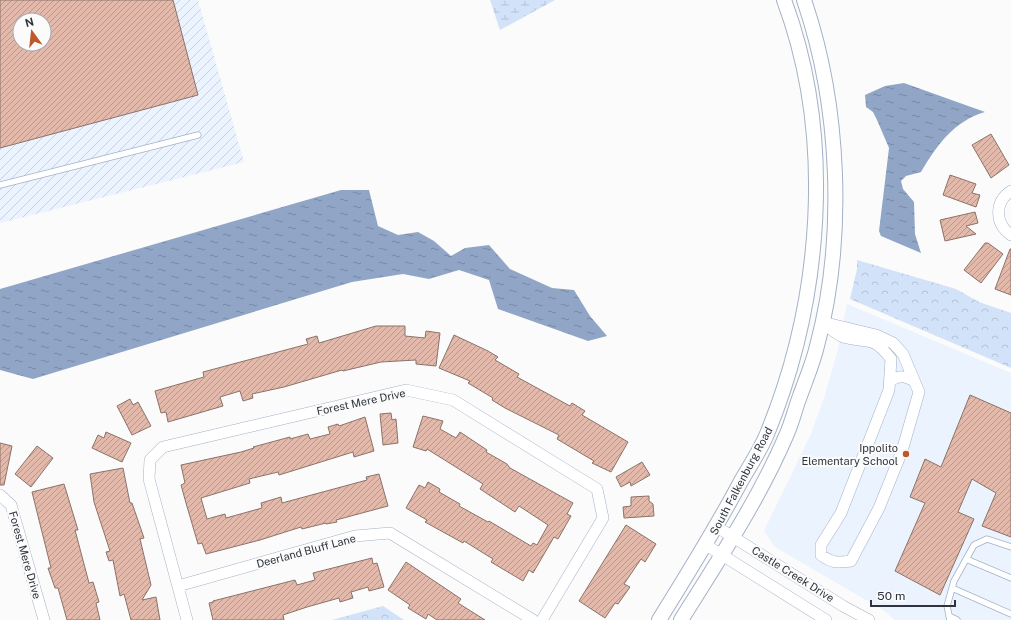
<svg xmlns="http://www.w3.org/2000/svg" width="1011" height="620" font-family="'Public Sans',sans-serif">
  <defs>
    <pattern id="industrial-furrows" width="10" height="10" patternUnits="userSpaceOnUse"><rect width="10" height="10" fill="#ebf3fe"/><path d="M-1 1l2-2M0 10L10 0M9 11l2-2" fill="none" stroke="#cad1db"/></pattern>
    <pattern id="forest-crowns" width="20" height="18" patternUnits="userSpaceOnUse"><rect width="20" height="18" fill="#d2e2f8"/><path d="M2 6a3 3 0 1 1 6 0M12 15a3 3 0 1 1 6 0" fill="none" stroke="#b5c2d6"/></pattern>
    <pattern id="wetland-marsh" width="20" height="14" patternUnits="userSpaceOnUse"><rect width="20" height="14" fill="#d2e2f8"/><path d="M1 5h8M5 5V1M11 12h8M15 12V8" fill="none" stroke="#b5c2d6"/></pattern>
    <pattern id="water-ripples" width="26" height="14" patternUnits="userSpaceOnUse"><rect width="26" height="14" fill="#91a6c6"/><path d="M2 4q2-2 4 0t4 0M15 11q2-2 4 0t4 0" fill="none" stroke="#7788a2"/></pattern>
    <pattern id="building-hatch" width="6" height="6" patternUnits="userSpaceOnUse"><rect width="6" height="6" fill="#e2b9aa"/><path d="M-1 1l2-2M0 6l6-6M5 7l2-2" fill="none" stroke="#b8978c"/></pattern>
  </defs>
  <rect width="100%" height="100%" fill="#fbfbfb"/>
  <path fill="#ebf3fe" d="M 847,304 L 1011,373 L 1011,620 L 895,620 L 883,610 L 775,547 L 764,531 L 811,434 L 825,395 L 837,353 Z"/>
  <path fill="url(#industrial-furrows)" fill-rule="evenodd" d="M 0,0 L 198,0 L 244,162 L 0,223 ZM 20,20 L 44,20 L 44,44 L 20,44 Z"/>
  <path fill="url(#forest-crowns)" d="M 857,260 L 956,289 L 979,302 L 1011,313 L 1011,368 L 850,299 L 857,269 Z
    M 383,606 L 404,620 L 332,620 Z"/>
  <path fill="url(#wetland-marsh)" d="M 490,0 L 555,0 L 500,30 Z"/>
  <path fill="url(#water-ripples)" d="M 904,83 L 985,112 C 954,121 937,145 921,172 L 906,176 L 901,181 L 903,189 L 914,202 L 915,234 L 921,253 L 881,236 L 879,231 L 889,148 L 877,120 L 873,112 L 866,107 L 865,95 L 885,86 Z
    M 341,190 L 369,190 L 378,226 L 398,235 L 418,232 L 434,241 L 451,256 L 465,248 L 489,245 L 510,269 L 552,288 L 574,290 L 590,316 L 607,336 L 588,341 L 498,309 L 489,280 L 459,270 L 429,279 L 403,274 L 352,282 L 33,379 L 0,370 L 0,289 Z"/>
  <path fill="url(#building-hatch)" stroke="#8b736a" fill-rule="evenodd" d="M 0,0 L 173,0 L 198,95 L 0,148 ZM 20,20 L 44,20 L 44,44 L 20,44 Z
    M 991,134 L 1009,165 L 991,178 L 972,145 Z
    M 950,175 L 976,184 L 972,193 L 980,195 L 976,207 L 943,195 Z
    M 975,212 L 978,223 L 966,226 L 976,234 L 945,241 L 940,220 Z
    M 985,243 L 988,243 L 1003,254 L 981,283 L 964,270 Z
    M 1010,249 L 1011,249 L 1011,295 L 995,289 Z
    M 376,326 L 405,326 L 405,336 L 425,338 L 426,331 L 440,333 L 436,366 L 416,364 L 416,360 L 381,362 L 343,371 L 342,370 L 284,387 L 252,394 L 253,398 L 243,401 L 240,391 L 220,397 L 223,406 L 168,422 L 166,412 L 161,413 L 155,391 L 204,377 L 203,372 L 308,344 L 306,339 L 317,336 L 319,343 Z
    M 454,335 L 488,351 L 498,357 L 495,360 L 519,374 L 517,377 L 570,406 L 572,403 L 585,411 L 582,415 L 628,442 L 611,472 L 592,463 L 594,461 L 557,439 L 559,435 L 505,408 L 492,400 L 493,398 L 468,383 L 470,381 L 439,368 Z
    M 970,395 L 1011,413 L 1011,537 L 982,526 L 996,493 L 972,479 L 958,512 L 974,519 L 940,595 L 895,571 L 925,503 L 910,497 L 925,459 L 941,467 Z
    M 130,399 L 133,405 L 138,402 L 151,426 L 132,435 L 117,406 Z
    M 391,413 L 392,420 L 396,419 L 398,443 L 383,445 L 380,414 Z
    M 423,416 L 443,421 L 440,429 L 456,438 L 460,432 L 487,450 L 486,452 L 507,464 L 510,468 L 573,503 L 567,514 L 571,516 L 558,539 L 554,537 L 533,573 L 529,570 L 523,581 L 491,562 L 493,559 L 464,541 L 463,543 L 425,522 L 427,520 L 406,508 L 419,485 L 425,488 L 428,482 L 440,489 L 439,492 L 460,504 L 459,506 L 488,522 L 489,521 L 531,546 L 533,543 L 537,545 L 548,525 L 519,506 L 515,512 L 480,489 L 483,484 L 427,449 L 426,451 L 413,447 Z
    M 365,417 L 374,451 L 354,457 L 353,452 L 279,475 L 278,472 L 249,479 L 250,483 L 201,498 L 207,519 L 225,514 L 226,518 L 262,508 L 261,503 L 281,497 L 282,503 L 367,480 L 366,477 L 379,474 L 388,506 L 336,520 L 337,522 L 326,524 L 326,523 L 302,529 L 301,527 L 260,540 L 206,554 L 202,543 L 198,544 L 186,503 L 181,485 L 185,483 L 181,465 L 241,452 L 254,448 L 253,447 L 290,437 L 290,439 L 308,434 L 310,439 L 330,434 L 328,427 L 338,424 L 339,426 Z
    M 106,432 L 131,443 L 122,462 L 92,448 L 98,435 L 104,438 Z
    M 0,443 L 12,446 L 4,485 L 0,485 Z
    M 37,446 L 53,458 L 31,487 L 15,474 Z
    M 642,462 L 650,475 L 631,486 L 630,482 L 621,487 L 616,477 Z
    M 123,468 L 130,503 L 132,503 L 144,538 L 140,539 L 151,585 L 142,600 L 156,597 L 160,620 L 131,620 L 124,594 L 120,596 L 113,560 L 109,561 L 106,552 L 110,551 L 94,502 L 90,474 Z
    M 64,484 L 78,530 L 75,530 L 89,583 L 93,582 L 99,602 L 96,603 L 100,620 L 67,620 L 58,588 L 55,588 L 48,568 L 51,568 L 32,492 Z
    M 649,496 L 649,501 L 653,504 L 654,516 L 624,518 L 623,507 L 631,506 L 631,497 Z
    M 626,525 L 656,544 L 645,562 L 641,559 L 624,584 L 630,587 L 618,604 L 615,603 L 605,618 L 579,601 Z
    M 372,558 L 373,564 L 377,563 L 384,587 L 369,591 L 368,587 L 351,592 L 353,598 L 340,602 L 339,598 L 307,607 L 283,615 L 284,620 L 213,620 L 209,603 L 213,602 L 213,601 L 295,580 L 297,585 L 315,580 L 313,573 Z
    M 406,562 L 461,599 L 458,603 L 485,620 L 437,620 L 428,614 L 426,619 L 408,608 L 410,605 L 388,590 Z"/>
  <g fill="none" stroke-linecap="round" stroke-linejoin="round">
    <g stroke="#a4b1c6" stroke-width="7">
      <path id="service" d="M 0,185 L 198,135
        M 966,559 L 1011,578
        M 952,588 L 1011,614
        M 949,616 L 957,620
        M 950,620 L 947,606 L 954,581 L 974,545 L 987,539 L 1011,547"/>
    </g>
    <g stroke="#a4b1c6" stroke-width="12">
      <path id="minor" d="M 1011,191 C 994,202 995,224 1011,235
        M 822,322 L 876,335 L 893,343 L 903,354 L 919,392 L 902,451 L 879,508 L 851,561 C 838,563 832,563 821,555 L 821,545 L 841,513 L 889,390 L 891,359 C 872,334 868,344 843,337 C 836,334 828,327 822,322 Z
        M 890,381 C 900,375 905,376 914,381
        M 0,495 L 11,505 L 44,620
        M 717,527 L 843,606 L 869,620
        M 706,545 L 826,620
        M 178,586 L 355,536 L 390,533 L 533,620
        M 187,620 L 149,479 L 150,460 L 163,447 L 406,390 L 453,400 L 597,489 L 603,518 L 542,620"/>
    </g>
    <g stroke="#a4b1c6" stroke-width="16">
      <path id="tertiary" d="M 659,620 C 687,575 715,530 740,483 C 749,467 760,451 767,434 C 822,300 835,137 784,0
        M 681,620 C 718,561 758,501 786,436 C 792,423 795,409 800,396 C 806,379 813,363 817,346 C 846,238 840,105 804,0"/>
    </g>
    <use href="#service" stroke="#fff" stroke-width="5.5"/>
    <use href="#minor" stroke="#fff" stroke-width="11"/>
    <use href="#tertiary" stroke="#fff" stroke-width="14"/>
  </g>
  <circle fill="#be582c" stroke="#fbfbfb" stroke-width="1.5" cx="906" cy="454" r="4"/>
  <g text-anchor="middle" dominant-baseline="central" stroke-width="4" stroke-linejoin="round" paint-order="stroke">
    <g font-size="11" fill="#2f343c" stroke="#fbfbfb">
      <text transform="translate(361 402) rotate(-12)">Forest Mere Drive</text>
      <text transform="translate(741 481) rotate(-62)">South Falkenburg Road</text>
      <text transform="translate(306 551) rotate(-15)">Deerland Bluff Lane</text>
      <text transform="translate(25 555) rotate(74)">Forest Mere Drive</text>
      <text transform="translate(793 574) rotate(32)">Castle Creek Drive</text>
    </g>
    <g font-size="11" fill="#2f343c" stroke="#fbfbfb" text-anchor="end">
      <text x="898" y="448">Ippolito<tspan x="898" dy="13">Elementary School</tspan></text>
    </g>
  </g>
  <g transform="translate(32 32) rotate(345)"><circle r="19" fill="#fbfbfb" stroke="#a9abaf"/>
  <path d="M0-3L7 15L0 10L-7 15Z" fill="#be582c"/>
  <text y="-6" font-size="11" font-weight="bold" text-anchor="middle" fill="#2f343c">N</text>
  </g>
  <path d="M871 600v6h84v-6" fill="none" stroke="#2f343c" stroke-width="2"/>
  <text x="877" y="600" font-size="12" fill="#2f343c" stroke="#fbfbfb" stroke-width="3" paint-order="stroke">50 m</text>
</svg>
